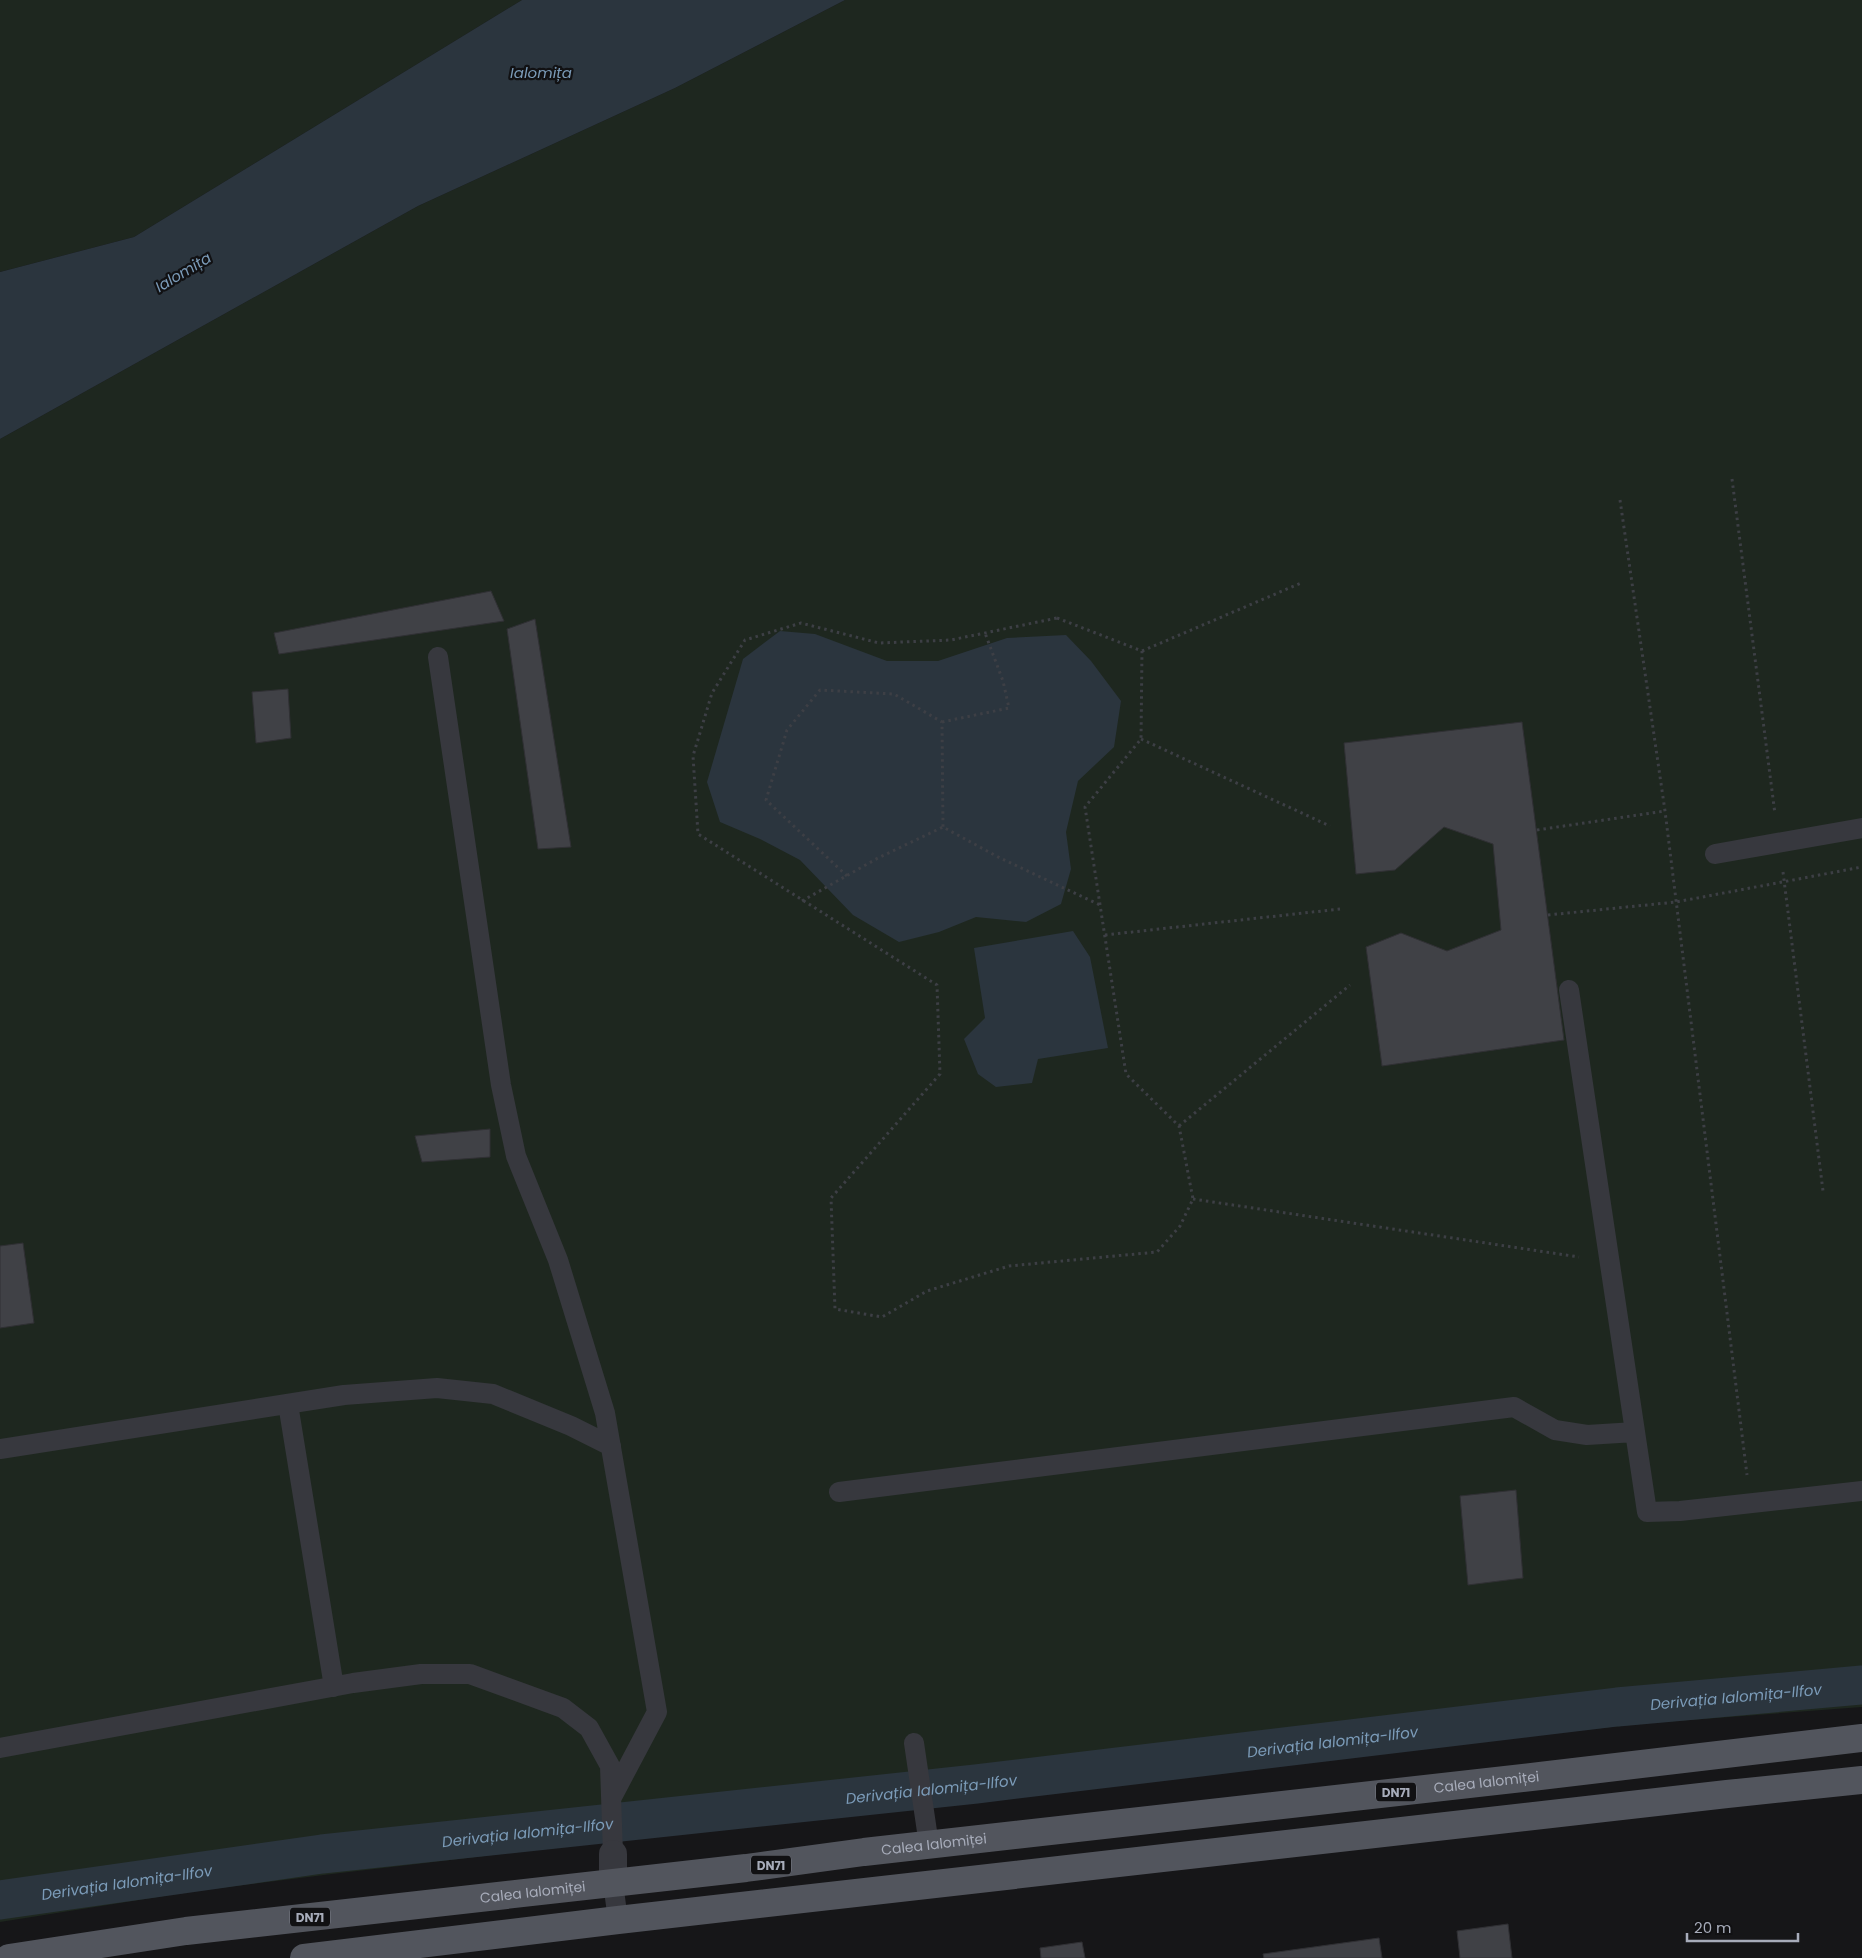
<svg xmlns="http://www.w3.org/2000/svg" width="1862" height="1958" font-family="Poppins,sans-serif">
  <rect width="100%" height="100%" fill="#161618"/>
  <path fill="#1e271f" d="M 0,0 L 522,0 L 134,237 L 0,272 Z
    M 845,0 L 1862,0 L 1862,1707 L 1650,1723 L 1254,1765 L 332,1874 L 196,1891 L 0,1922 L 0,439 L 418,206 L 675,88 Z"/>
  <path fill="#2b353e" d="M 522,0 L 845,0 L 675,88 L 418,206 L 0,439 L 0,272 L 134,237 Z
    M 780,631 L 815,634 L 887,661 L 938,661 L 1007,638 L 1066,635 L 1091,661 L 1121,701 L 1114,747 L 1078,781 L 1066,832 L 1071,869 L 1061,904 L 1026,922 L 976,917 L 939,932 L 899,942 L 853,915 L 800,860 L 760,839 L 720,822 L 707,782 L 743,659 Z
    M 1073,931 L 1090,957 L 1108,1048 L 1038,1059 L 1032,1083 L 996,1087 L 978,1074 L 964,1039 L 985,1018 L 974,948 Z"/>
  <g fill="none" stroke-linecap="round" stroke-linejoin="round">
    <path stroke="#2b353e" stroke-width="39" id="s1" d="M 0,1900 L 322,1854 L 976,1784 L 1617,1707 L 1862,1685"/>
  </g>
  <path fill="#404146" stroke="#303034" d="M 491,591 L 504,621 L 279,654 L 274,633 Z
    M 535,619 L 571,847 L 538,849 L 507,629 Z
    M 288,689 L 291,738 L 256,743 L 252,692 Z
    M 1522,722 L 1564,1040 L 1382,1066 L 1366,947 L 1401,933 L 1447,951 L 1501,930 L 1493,844 L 1444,827 L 1395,870 L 1356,874 L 1344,743 Z
    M 490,1129 L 490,1157 L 422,1162 L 415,1136 Z
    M 23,1243 L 34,1323 L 0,1328 L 0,1246 Z
    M 1516,1490 L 1523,1578 L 1468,1585 L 1460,1496 Z
    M 1508,1924 L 1512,1958 L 1460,1958 L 1457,1931 Z
    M 1379,1938 L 1382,1958 L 1264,1958 L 1263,1954 Z
    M 1082,1942 L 1085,1958 L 1041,1958 L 1040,1948 Z"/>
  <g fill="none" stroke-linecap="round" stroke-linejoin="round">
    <path stroke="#3d3f45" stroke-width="3" stroke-dasharray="2.5 4" stroke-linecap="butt" d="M 1732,479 L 1775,814
      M 1620,500 L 1665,811 L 1747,1475
      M 1057,618 L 1142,651 L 1141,739 L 1085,807 L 1126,1074 L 1179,1126 L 1193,1199 L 1180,1226 L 1157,1252 L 1009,1266 L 927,1291 L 882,1317 L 835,1309 L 831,1198 L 940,1074 L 937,985 L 698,834 L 693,756 L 712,693 L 745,640 L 801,623 L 879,643 L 951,640 Z
      M 1142,651 L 1301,583
      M 942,722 L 1009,708 L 1003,681 L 985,633
      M 1141,739 L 1330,826
      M 1537,830 L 1665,811
      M 1783,872 L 1823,1191
      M 847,876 L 766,800 L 787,730 L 820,690 L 894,694 L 942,722 L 943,827
      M 802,901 L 878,858 L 943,827 L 1000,858 L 1100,905
      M 1548,915 L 1676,902 L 1862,867
      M 1105,935 L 1340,909
      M 1179,1126 L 1350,985
      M 1193,1199 L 1579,1257"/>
    <path stroke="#37383e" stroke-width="20" d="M 438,657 L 501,1085 L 516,1156 L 558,1260 L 605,1413 L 657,1712 L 612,1797
      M 1715,854 L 1862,828
      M 1569,990 L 1647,1512 L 1680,1511 L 1862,1491
      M 288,1404 L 334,1687
      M 0,1449 L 344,1395 L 437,1388 L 493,1394 L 571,1426 L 611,1446
      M 839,1492 L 1514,1407 L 1555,1430 L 1587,1435 L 1635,1432
      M 914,1743 L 929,1845
      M 0,1748 L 353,1683 L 421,1674 L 470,1674 L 563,1708 L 589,1728 L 610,1766 L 613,1854
      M 613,1883 L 618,1920"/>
    <path stroke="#37383e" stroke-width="28" d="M 613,1854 L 613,1883"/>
    <g stroke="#52555d" stroke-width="28">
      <path id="s2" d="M 9,1958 L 186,1931 L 746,1868 L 864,1852 L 1540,1776 L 1862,1738"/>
      <path d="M 304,1958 L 618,1920 L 1727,1794 L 1862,1780"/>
    </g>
  </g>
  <g text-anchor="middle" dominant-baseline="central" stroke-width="4.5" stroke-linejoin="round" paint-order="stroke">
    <g fill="#111113" stroke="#7a7e88" stroke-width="1">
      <rect x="1376" y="1782.5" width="40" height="19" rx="4"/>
      <rect x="751" y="1855.5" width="40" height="19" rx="4"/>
      <rect x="290" y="1907.5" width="40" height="19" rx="4"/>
    </g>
    <g font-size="12" font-weight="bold" fill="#a7acba">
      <text x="1396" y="1792">DN71</text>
      <text x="771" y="1865">DN71</text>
      <text x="310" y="1917">DN71</text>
    </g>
    <g font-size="14" fill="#a7acba" stroke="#111113">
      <text stroke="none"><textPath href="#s2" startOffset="1488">Calea Ialomiței</textPath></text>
      <text stroke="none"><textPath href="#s2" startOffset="932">Calea Ialomiței</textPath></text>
      <text stroke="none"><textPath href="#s2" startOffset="528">Calea Ialomiței</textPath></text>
    </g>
    <g font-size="15" font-style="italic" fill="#7b9bb8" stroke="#111113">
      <text x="541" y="72">Ialomița</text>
      <text transform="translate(183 272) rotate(-31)">Ialomița</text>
      <text stroke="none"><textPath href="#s1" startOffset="1748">Derivația Ialomița-Ilfov</textPath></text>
      <text stroke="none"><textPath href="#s1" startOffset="1342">Derivația Ialomița-Ilfov</textPath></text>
      <text stroke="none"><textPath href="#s1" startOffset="938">Derivația Ialomița-Ilfov</textPath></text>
      <text stroke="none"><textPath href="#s1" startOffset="532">Derivația Ialomița-Ilfov</textPath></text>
      <text stroke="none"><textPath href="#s1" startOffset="128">Derivația Ialomița-Ilfov</textPath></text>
    </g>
  </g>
  <path d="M1687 1933v8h111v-8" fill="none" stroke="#a7acba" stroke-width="2.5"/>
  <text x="1694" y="1933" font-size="15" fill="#a7acba" stroke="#111113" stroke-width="4" paint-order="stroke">20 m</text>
</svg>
